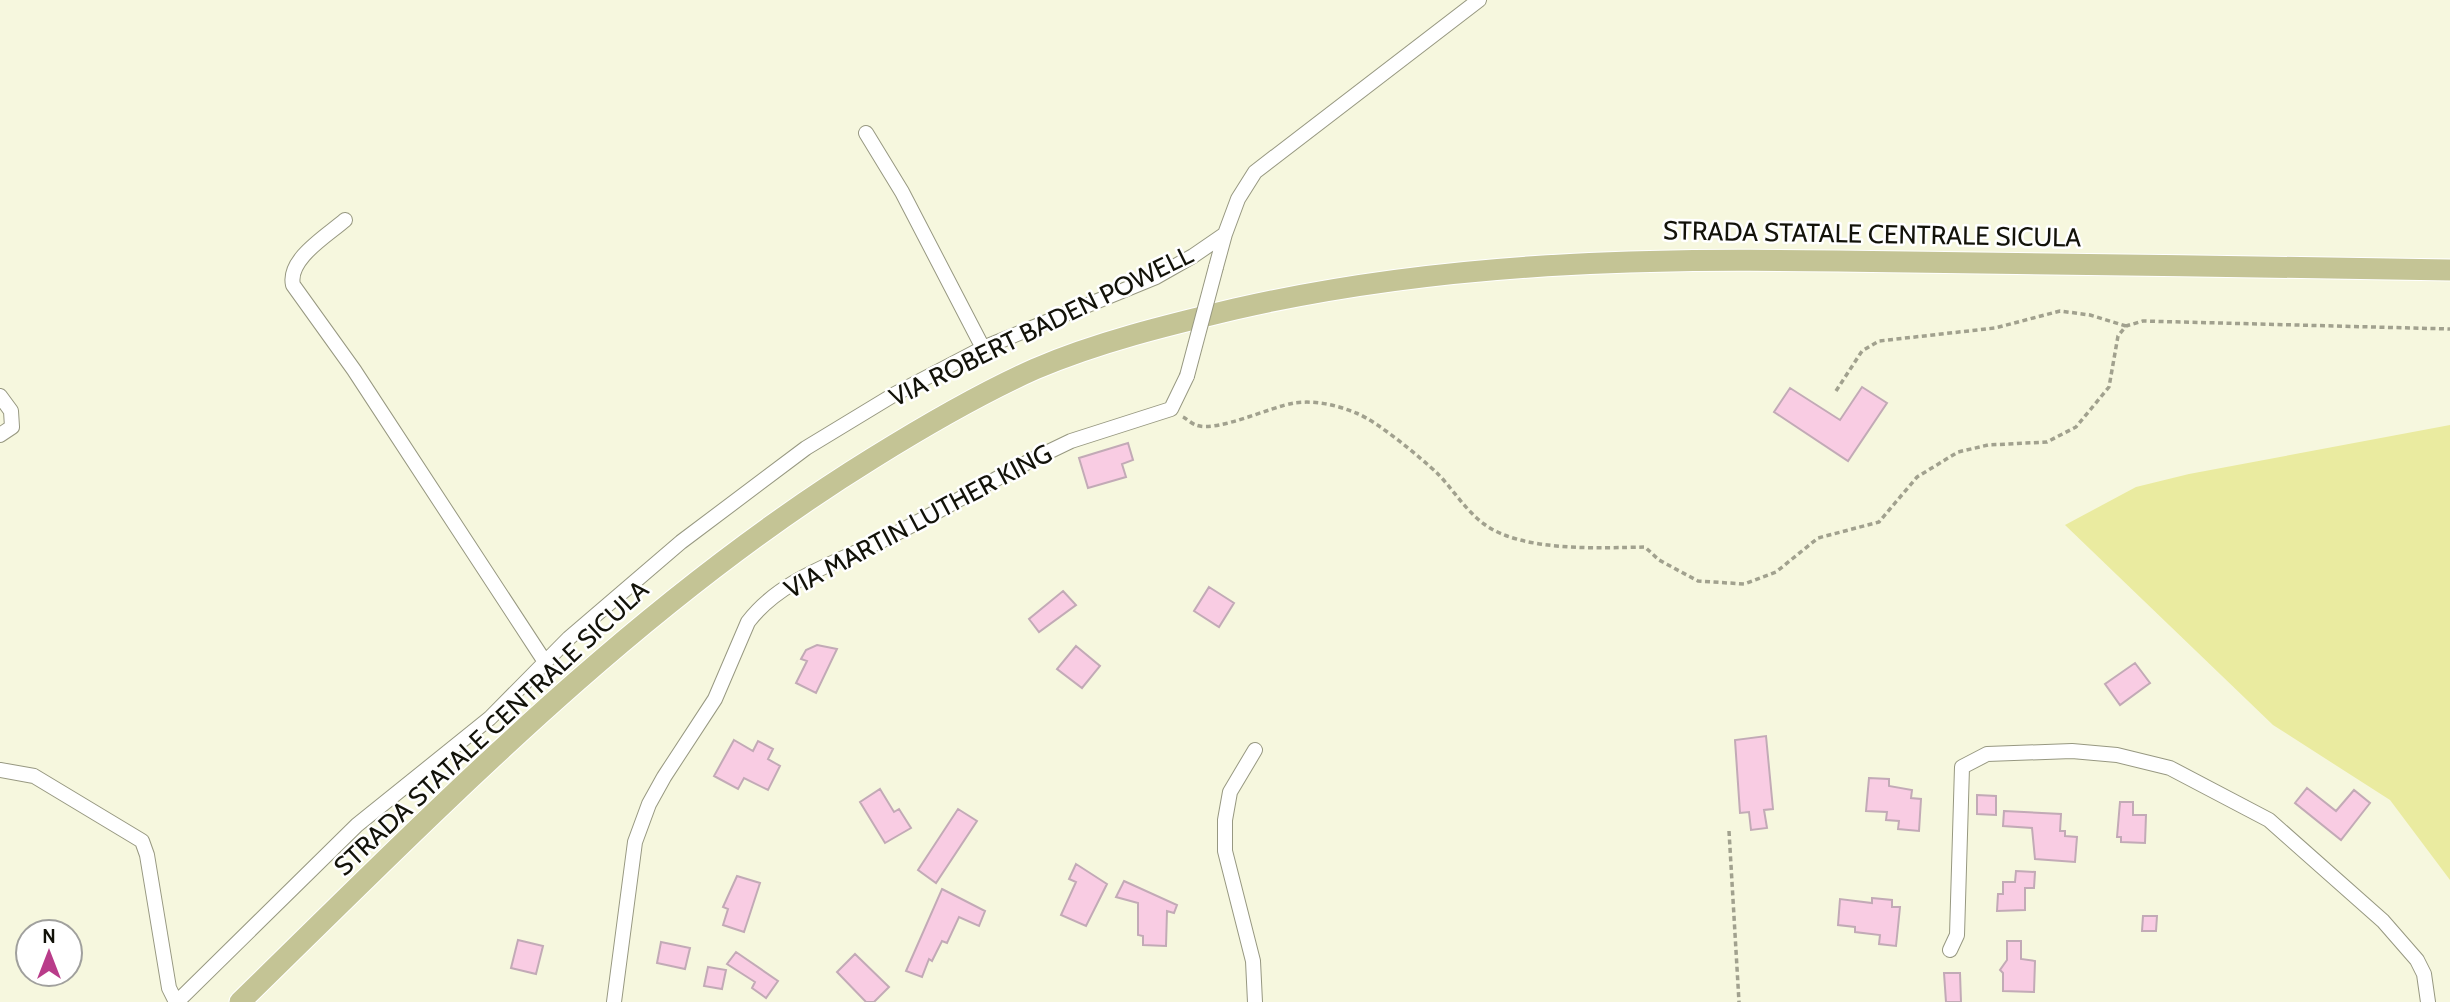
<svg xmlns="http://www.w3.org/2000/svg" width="2450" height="1002" font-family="Cabin,sans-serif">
  <rect width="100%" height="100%" fill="#f6f7de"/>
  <path fill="#eaeba0" d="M 2450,425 L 2450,880 L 2390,800 L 2273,725 L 2065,525 L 2136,487 L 2189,474 Z"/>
  <path fill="#f9cce3" stroke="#c2aab6" stroke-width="2" d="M 1862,387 L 1887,403 L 1848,461 L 1774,412 L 1790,388 L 1840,420 Z
    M 1128,443 L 1133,460 L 1122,464 L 1126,477 L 1088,488 L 1079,458 Z
    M 1209,587 L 1234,603 L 1219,627 L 1194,611 Z
    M 1063,591 L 1076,605 L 1039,632 L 1029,619 Z
    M 817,645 L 837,649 L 816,693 L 796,683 L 807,661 L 801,659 L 806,650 Z
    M 1076,646 L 1100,666 L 1082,688 L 1057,669 Z
    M 2135,663 L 2150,683 L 2120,705 L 2105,684 Z
    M 1766,736 L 1773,809 L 1764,810 L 1767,828 L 1751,830 L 1749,812 L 1740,813 L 1735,740 Z
    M 734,740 L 753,751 L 758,741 L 773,749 L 768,759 L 780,766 L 768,790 L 744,778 L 738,789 L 714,776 Z
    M 1869,778 L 1889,779 L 1889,786 L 1912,790 L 1911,798 L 1921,799 L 1919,831 L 1898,829 L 1899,821 L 1886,820 L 1887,812 L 1866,811 Z
    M 2307,788 L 2336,811 L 2354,790 L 2370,803 L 2341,840 L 2295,803 Z
    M 880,789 L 894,812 L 899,809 L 911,828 L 885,843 L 860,802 Z
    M 1977,795 L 1996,796 L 1996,815 L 1977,814 Z
    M 2120,802 L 2133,802 L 2133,815 L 2146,815 L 2145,843 L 2121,842 L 2121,837 L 2117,837 Z
    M 958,809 L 977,821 L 936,883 L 918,870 Z
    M 2004,811 L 2061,814 L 2060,831 L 2065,831 L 2065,836 L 2077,837 L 2075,862 L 2035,859 L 2032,828 L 2003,826 Z
    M 1076,864 L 1107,884 L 1086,926 L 1061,915 L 1076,882 L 1069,879 Z
    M 2016,871 L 2035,872 L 2034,888 L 2025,888 L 2025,910 L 1997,911 L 1998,894 L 2003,894 L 2003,882 L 2015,882 Z
    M 737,876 L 760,883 L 744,932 L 723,925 L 728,909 L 723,907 Z
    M 1124,881 L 1177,905 L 1174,913 L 1167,911 L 1166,946 L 1143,945 L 1143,936 L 1138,935 L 1138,903 L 1116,897 Z
    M 942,889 L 985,911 L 979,926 L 959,917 L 947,943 L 942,941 L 932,961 L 929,959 L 922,977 L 906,971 Z
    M 1872,898 L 1892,900 L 1892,907 L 1900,907 L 1896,946 L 1879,944 L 1880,935 L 1855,932 L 1855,927 L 1838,925 L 1840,899 L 1872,903 Z
    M 2143,916 L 2157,916 L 2156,931 L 2142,931 Z
    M 518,940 L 543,946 L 536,974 L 511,968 Z
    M 2007,941 L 2021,941 L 2021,959 L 2035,961 L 2034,992 L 2003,991 L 2003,973 L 2000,970 L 2007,960 Z
    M 661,942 L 690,948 L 685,969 L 657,963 Z
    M 736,952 L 778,981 L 766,998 L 752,988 L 755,982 L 727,964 Z
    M 855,954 L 889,987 L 874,1002 L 866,1002 L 837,972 Z
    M 708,967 L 726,970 L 722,989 L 704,986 Z
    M 1944,973 L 1960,973 L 1961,1002 L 1946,1002 Z"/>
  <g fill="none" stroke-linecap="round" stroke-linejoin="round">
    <g stroke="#979881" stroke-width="16">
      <path id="street" d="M 866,133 L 902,192 L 983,348
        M 345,220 C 328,235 287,259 293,285 L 354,370 L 545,662
        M 1216,267 L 1225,234
        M 0,396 L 11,411 L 12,427 L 0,435
        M 0,770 L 34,776 L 142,841 L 147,855 L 169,988 L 176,1002
        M 1950,950 L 1957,935 L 1962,767 L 1987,754 L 2072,751 L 2117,755 L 2170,768 L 2269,820 L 2383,921 L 2417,960 L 2424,974 L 2428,1002
        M 177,1002 L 357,825 L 490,718 L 569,638 L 681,542 L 806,448 L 895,394 L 983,348 L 1156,277 L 1193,256 L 1225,234 L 1238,199 L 1255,172 L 1479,0
        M 614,1002 L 635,842 L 649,804 L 664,777 L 715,699 L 748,622 C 781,578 842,561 889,537 C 941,511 991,480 1044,454 L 1071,441 L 1171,409 L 1187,376
        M 1255,1002 L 1253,961 L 1225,851 L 1225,820 L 1230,792 L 1255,750"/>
    </g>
    <g stroke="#fff" stroke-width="23">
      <path id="primary" d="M 240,1002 C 440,807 635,605 873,458 C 926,425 979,394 1035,369 C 1098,342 1168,325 1235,309 C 1462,257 1678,258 1909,262 C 2089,264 2270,267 2450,270"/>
    </g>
    <path stroke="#a1a18e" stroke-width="3.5" stroke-dasharray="5 3.5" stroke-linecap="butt" d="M 1836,391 L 1862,351 L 1879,341 L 1995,328 L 2060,311 L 2090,315 L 2126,326
      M 1183,417 C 1187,419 1192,424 1196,425 C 1216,433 1270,407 1294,403 C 1315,400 1337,405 1356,413 C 1377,421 1420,457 1437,473 C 1453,489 1465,510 1484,524 C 1521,552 1600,548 1645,547 L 1659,560 L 1698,581 L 1744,584 L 1776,572 L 1818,538 L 1879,522 L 1917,477 L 1958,452 L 1988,445 L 2047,442 L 2076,427 L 2109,387 L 2118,336 L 2126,326 L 2143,321 L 2450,329
      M 1729,831 L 1739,1002"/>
    <use href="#street" stroke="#fff" stroke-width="14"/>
    <use href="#primary" stroke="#c4c495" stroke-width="21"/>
    <g stroke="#979881" stroke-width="16" stroke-linecap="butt">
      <path id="street-bridge" d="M 1187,376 L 1216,267"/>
    </g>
    <use href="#street-bridge" stroke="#fff" stroke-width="14"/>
  </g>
  <g text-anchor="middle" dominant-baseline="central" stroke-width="5" stroke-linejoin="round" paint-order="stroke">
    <g font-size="26" fill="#121209" stroke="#fff">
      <text transform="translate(1872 234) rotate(1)">STRADA STATALE CENTRALE SICULA</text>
      <text transform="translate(1041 326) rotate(-26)">VIA ROBERT BADEN POWELL</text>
      <text transform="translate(918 521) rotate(-28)">VIA MARTIN LUTHER KING</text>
      <text transform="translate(491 728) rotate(-43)">STRADA STATALE CENTRALE SICULA</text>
    </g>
  </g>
  <g transform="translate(49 953)"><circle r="33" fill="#ffffff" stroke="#a0a09d" stroke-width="2"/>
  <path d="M0-5L12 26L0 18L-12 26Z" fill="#b93c8a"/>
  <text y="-10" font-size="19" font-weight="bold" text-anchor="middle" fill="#121209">N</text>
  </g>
</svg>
